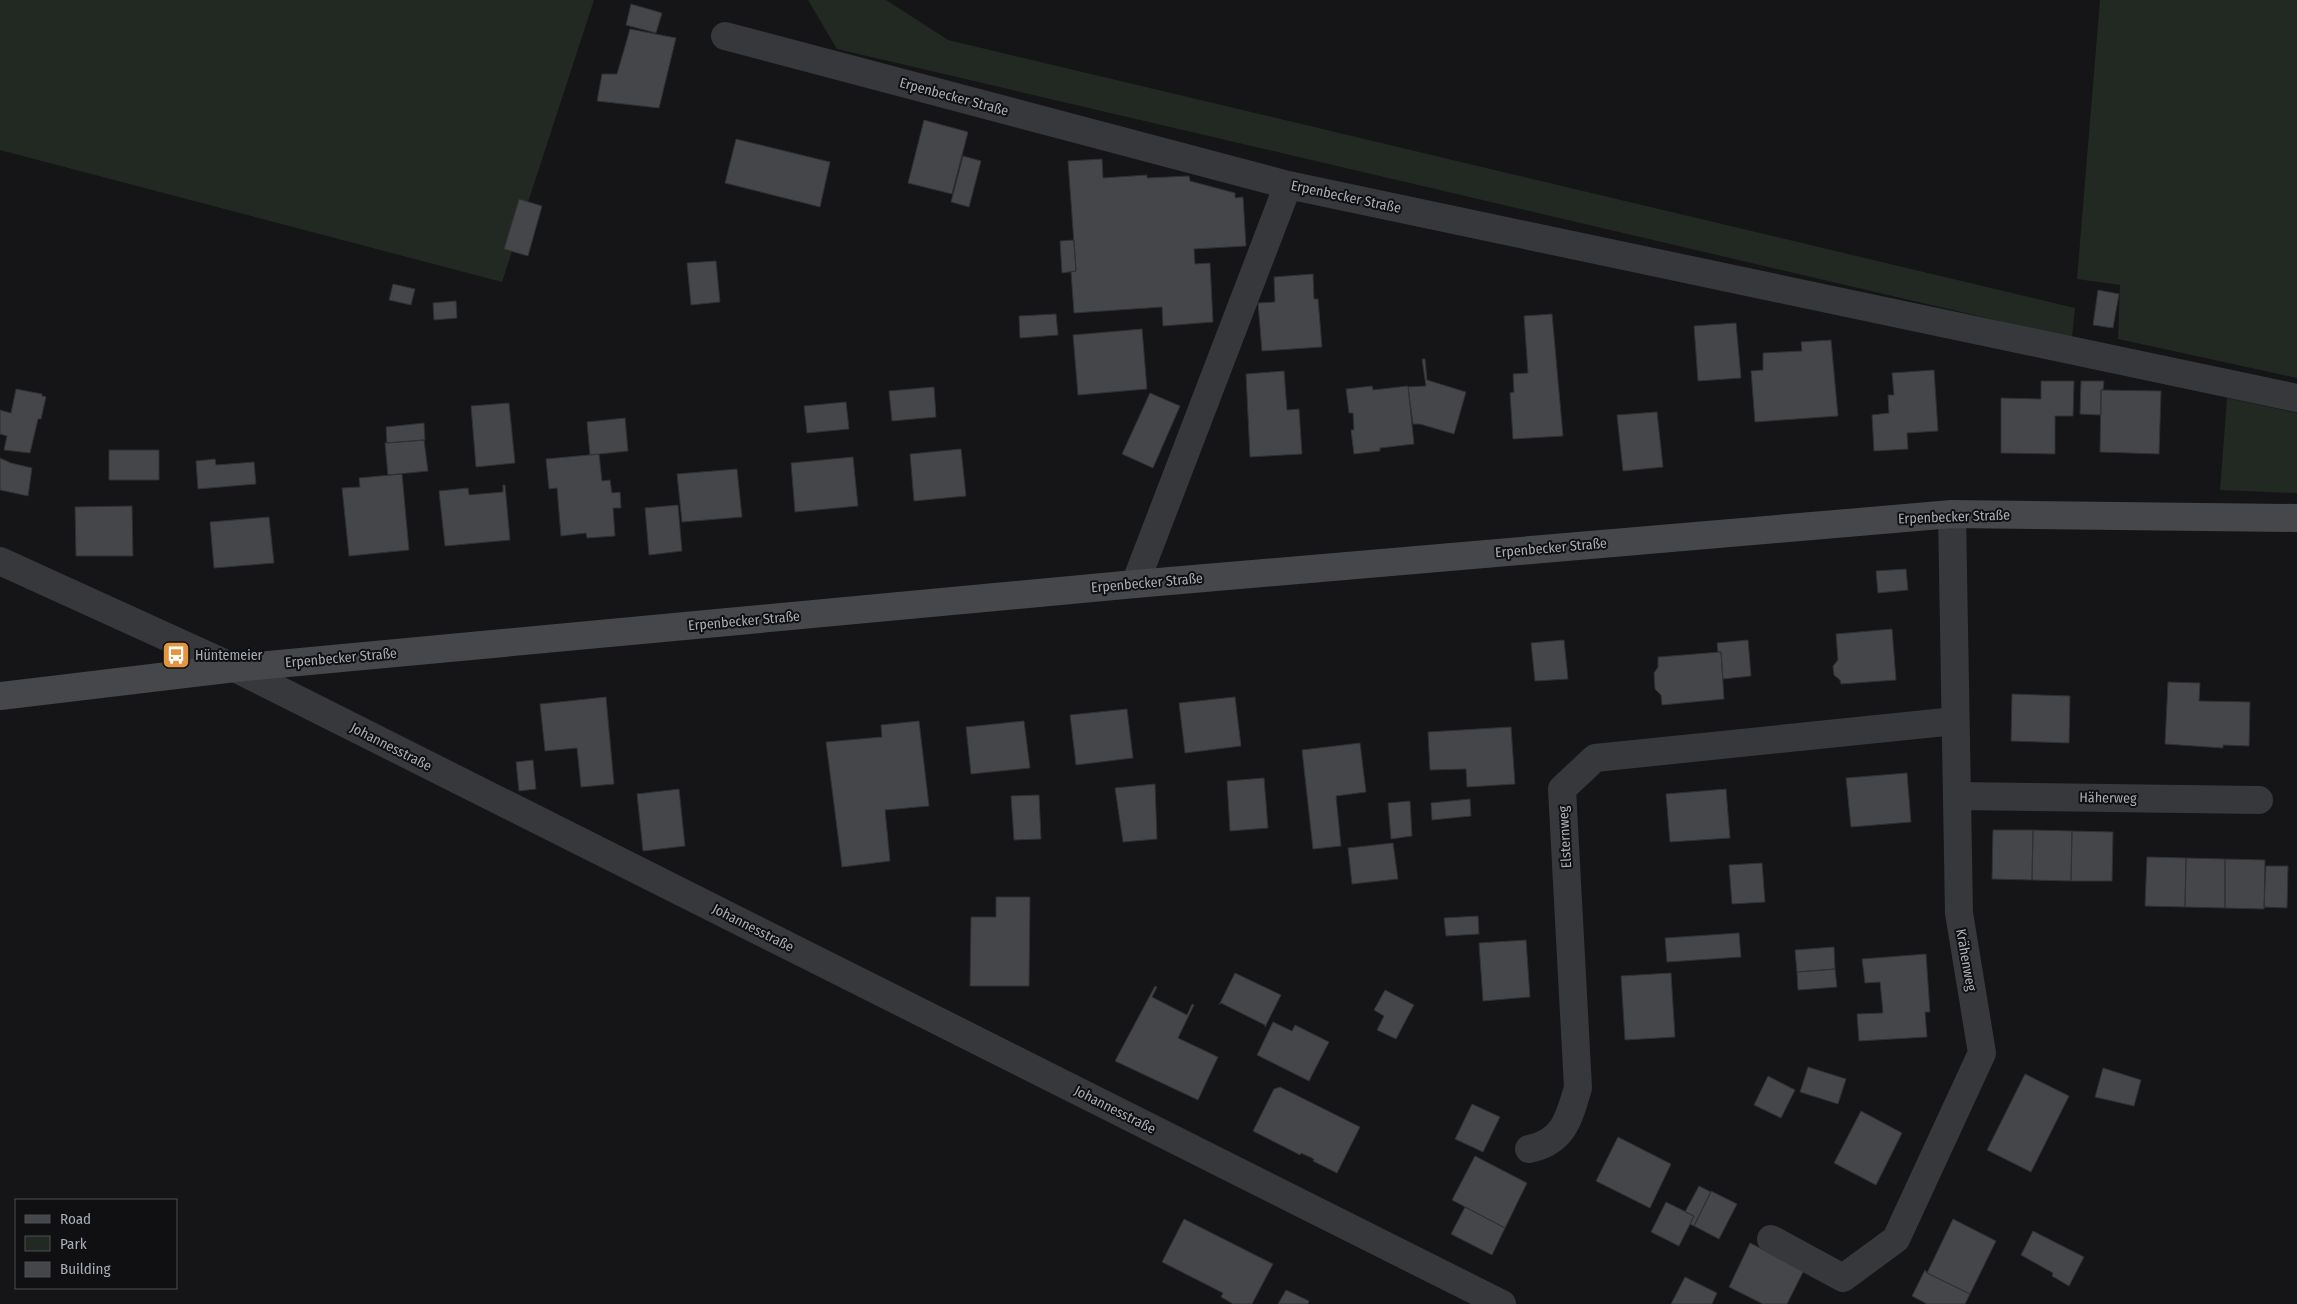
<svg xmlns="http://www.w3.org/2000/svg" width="2297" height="1304" font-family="'Fira Sans Condensed',sans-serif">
  <rect width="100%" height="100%" fill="#151517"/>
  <path fill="#222922" d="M 0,0 L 594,0 L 502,282 L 0,150 Z
    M 808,0 L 886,0 L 948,40 L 2075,308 L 2072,338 L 837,49 Z
    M 2100,0 L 2297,0 L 2297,378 L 2118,339 L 2120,285 L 2077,279 Z
    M 2227,398 L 2297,413 L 2297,493 L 2220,490 Z"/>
  <path fill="#44464a" stroke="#2f3033" d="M 631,4 L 662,13 L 656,33 L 626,25 Z
    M 630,29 L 676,38 L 659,108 L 597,101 L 602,74 L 617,74 Z
    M 924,120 L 968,132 L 952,194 L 908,183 Z
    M 736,139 L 830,162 L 820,207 L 725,183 Z
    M 963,156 L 981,161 L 969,207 L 951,202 Z
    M 1102,159 L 1103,178 L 1147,175 L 1147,178 L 1189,176 L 1190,181 L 1235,193 L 1235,198 L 1243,197 L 1246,246 L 1194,249 L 1195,264 L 1210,263 L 1213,322 L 1163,326 L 1162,307 L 1074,313 L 1071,272 L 1076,271 L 1068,161 Z
    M 519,199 L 542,206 L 528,256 L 504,249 Z
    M 1074,240 L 1076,271 L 1062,273 L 1060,241 Z
    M 716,261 L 720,302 L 691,305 L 687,263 Z
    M 1313,274 L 1314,299 L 1318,299 L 1322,347 L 1262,351 L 1258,303 L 1275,302 L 1274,277 Z
    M 393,284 L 415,289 L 411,305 L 389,300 Z
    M 2098,290 L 2119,294 L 2113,328 L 2093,325 Z
    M 456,301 L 457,318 L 434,320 L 433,303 Z
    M 1056,314 L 1058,335 L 1020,338 L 1019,316 Z
    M 1552,314 L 1563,436 L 1513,439 L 1510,393 L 1514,392 L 1513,374 L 1528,373 L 1524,316 Z
    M 1736,323 L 1741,378 L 1698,381 L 1694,326 Z
    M 1142,329 L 1147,389 L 1078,395 L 1073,335 Z
    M 1831,340 L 1838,416 L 1755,422 L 1751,371 L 1763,370 L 1763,353 L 1802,351 L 1801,342 Z
    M 1422,359 L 1425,359 L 1427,380 L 1466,392 L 1454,434 L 1420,424 L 1413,424 L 1408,387 L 1426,386 Z
    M 1934,370 L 1938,431 L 1907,433 L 1908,449 L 1874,451 L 1872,415 L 1889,413 L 1888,395 L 1894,395 L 1892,373 Z
    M 1284,371 L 1287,410 L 1299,409 L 1302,454 L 1250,457 L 1246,374 Z
    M 2041,381 L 2074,381 L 2073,416 L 2055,416 L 2055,454 L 2001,453 L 2001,398 L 2041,399 Z
    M 2081,381 L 2104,381 L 2103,390 L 2101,390 L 2101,415 L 2080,414 Z
    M 1372,386 L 1373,390 L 1408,386 L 1414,444 L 1380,448 L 1380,451 L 1354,454 L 1351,430 L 1354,430 L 1353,413 L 1349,413 L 1346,389 Z
    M 934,387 L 936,417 L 892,421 L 889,391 Z
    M 16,389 L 42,394 L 42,396 L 46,397 L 41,419 L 38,419 L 30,453 L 4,450 L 7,436 L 0,434 L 0,410 L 11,413 Z
    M 2101,390 L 2161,391 L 2159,454 L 2100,452 Z
    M 1150,393 L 1180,406 L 1153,468 L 1122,454 Z
    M 846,402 L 849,429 L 807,433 L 804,406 Z
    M 509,403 L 515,463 L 476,467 L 471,406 Z
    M 1657,412 L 1663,467 L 1623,471 L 1617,415 Z
    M 625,418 L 628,451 L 590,455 L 587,422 Z
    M 424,423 L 425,440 L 387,443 L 386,427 Z
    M 424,440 L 428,471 L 388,475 L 385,443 Z
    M 961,449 L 966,496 L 914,501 L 910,454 Z
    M 109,450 L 159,450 L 159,480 L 109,480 Z
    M 599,454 L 602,481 L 610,480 L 612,493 L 620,492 L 621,508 L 613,508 L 615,536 L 587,538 L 586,533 L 561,536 L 557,488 L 549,489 L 546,459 Z
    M 853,457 L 858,506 L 795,512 L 791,463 Z
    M 0,458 L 11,463 L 32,468 L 28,496 L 0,490 Z
    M 215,459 L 216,465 L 254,462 L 256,484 L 198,489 L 196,461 Z
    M 737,469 L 742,517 L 682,522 L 677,474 Z
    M 402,474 L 409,550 L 349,556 L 342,488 L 360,487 L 359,478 Z
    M 503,485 L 505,485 L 510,540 L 445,546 L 439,491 L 468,488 L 469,495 L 503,492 Z
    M 678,505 L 682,551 L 649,555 L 645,508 Z
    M 132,506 L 133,556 L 76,556 L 75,507 Z
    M 269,517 L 274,563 L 214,568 L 210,522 Z
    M 1906,569 L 1908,590 L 1878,593 L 1876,571 Z
    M 1892,629 L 1896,680 L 1841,684 L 1840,680 L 1834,675 L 1833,666 L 1838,660 L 1836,634 Z
    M 1564,640 L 1568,679 L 1535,681 L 1531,643 Z
    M 1748,640 L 1751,676 L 1723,679 L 1721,652 L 1718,652 L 1717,643 Z
    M 1721,652 L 1724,699 L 1662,705 L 1661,695 L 1655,689 L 1654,673 L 1658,667 L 1658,657 Z
    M 2168,682 L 2200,683 L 2199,701 L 2250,702 L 2249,746 L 2223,745 L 2223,748 L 2165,744 Z
    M 2012,694 L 2070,696 L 2069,743 L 2011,741 Z
    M 606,697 L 614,784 L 581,787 L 577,748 L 545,751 L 540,704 Z
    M 1235,697 L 1241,746 L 1185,753 L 1179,703 Z
    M 1127,709 L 1133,758 L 1076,765 L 1070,715 Z
    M 919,721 L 929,806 L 885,810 L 890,861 L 842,867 L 826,742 L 882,737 L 881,725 Z
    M 1024,721 L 1030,768 L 971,774 L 966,727 Z
    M 1511,727 L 1515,784 L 1467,787 L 1466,769 L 1430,770 L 1428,732 Z
    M 1360,743 L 1366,792 L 1336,796 L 1341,846 L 1313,849 L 1302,750 Z
    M 533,760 L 536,789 L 519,791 L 516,762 Z
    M 1907,773 L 1911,822 L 1851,827 L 1846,778 Z
    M 1264,778 L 1268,828 L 1230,831 L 1227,781 Z
    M 1155,784 L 1157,839 L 1123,842 L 1115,788 Z
    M 679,789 L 685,846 L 643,851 L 637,794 Z
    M 1726,789 L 1730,838 L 1670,842 L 1666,794 Z
    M 1039,795 L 1041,839 L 1014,840 L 1011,796 Z
    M 1470,799 L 1471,816 L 1432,820 L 1431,803 Z
    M 1410,801 L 1412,836 L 1391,839 L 1388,803 Z
    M 1993,830 L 2033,830 L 2032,880 L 1992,879 Z
    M 2033,830 L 2072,831 L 2071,881 L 2032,880 Z
    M 2072,831 L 2113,832 L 2112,881 L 2071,881 Z
    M 1393,843 L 1398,879 L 1352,884 L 1348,848 Z
    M 2147,857 L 2186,858 L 2185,907 L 2145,906 Z
    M 2186,858 L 2225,859 L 2225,908 L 2185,907 Z
    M 2225,859 L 2265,860 L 2264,909 L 2225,908 Z
    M 1762,863 L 1765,902 L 1732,904 L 1729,865 Z
    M 2266,866 L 2288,866 L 2287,908 L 2264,907 Z
    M 996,897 L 1030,897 L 1029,986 L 970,986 L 971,917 L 996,917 Z
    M 1478,916 L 1479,934 L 1446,936 L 1444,918 Z
    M 1739,933 L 1741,957 L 1667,962 L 1665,938 Z
    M 1526,940 L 1530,997 L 1483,1001 L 1479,943 Z
    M 1834,947 L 1835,969 L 1797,972 L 1795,950 Z
    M 1926,954 L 1930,1012 L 1925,1012 L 1927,1037 L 1859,1041 L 1857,1014 L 1883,1013 L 1880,982 L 1865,983 L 1862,959 Z
    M 1835,969 L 1837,987 L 1798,990 L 1797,972 Z
    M 1235,973 L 1281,995 L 1265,1027 L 1265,1025 L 1221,1003 L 1219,1005 Z
    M 1671,973 L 1675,1037 L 1625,1040 L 1621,976 Z
    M 1155,986 L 1157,987 L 1152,997 L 1187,1015 L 1192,1004 L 1194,1005 L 1178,1038 L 1218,1057 L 1198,1100 L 1115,1061 Z
    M 1385,990 L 1414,1005 L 1396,1039 L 1377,1030 L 1384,1016 L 1374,1010 Z
    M 1273,1022 L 1292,1031 L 1295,1025 L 1329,1042 L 1309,1081 L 1257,1055 Z
    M 1808,1067 L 1846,1079 L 1838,1104 L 1800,1092 Z
    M 2103,1068 L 2141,1080 L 2134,1106 L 2095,1097 Z
    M 2025,1074 L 2069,1096 L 2031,1172 L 1987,1150 Z
    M 1768,1076 L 1795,1090 L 1781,1118 L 1754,1105 Z
    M 1280,1087 L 1360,1127 L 1337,1173 L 1313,1161 L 1314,1159 L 1301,1153 L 1300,1155 L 1253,1131 L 1274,1089 Z
    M 1472,1104 L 1500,1117 L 1483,1152 L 1455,1139 Z
    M 1861,1111 L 1902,1133 L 1876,1185 L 1834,1163 Z
    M 1618,1137 L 1671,1164 L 1650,1208 L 1596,1181 Z
    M 1475,1156 L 1527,1183 L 1505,1228 L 1452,1200 Z
    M 1699,1186 L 1711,1192 L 1694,1226 L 1690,1224 L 1694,1216 L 1685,1212 Z
    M 1711,1191 L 1737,1204 L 1719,1239 L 1694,1226 Z
    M 1666,1202 L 1694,1216 L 1679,1246 L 1651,1232 Z
    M 1465,1207 L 1505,1228 L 1492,1255 L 1451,1234 Z
    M 1184,1219 L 1273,1264 L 1252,1304 L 1233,1304 L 1221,1297 L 1223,1293 L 1162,1262 Z
    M 1953,1219 L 1996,1241 L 1970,1294 L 1927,1273 Z
    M 2033,1231 L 2084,1257 L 2069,1286 L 2052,1276 L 2053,1273 L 2021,1255 Z
    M 1750,1243 L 1804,1270 L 1787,1304 L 1763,1304 L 1729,1287 Z
    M 1925,1270 L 1927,1273 L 1970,1294 L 1965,1304 L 1927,1304 L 1912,1296 Z
    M 1685,1277 L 1717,1293 L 1712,1304 L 1671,1304 Z
    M 1286,1290 L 1309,1301 L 1308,1304 L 1278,1304 Z"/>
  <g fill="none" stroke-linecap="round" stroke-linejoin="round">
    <path stroke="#36383c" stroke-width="28" d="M 725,36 L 1288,185 L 2297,398
      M 0,561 L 235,668 L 1502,1304
      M 1135,584 L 1288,185
      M 1957,796 L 2259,800
      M 1529,1149 C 1564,1142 1569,1118 1578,1088 L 1562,789 L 1595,758 L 1955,721
      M 1771,1239 L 1843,1278 L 1896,1239 L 1982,1053 L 1959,913 L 1952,514"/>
    <path stroke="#45474b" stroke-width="28" d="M 0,696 L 235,668 L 1135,584 L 1952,514 L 2297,518"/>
  </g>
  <defs>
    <g id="bus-square" transform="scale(1.4375)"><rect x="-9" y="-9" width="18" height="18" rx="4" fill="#e5953f" stroke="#101012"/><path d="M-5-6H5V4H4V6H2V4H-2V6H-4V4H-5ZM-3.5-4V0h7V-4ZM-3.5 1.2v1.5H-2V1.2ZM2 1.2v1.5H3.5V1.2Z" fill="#fff"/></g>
  </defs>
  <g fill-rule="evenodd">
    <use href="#bus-square" x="176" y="655"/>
  </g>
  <g text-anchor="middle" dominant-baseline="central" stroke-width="4" stroke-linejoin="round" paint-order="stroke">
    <g font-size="14" fill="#a8aeb6" stroke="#101012">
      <text transform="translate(954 97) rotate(15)">Erpenbecker Straße</text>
      <text transform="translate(1346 197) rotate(12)">Erpenbecker Straße</text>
      <text transform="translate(1954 517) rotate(-2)">Erpenbecker Straße</text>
      <text transform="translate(1551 548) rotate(-5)">Erpenbecker Straße</text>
      <text transform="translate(1147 583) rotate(-5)">Erpenbecker Straße</text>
      <text transform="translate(744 621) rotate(-5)">Erpenbecker Straße</text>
      <text transform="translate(341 658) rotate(-5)">Erpenbecker Straße</text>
      <text transform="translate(391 747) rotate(27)">Johannesstraße</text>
      <text transform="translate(2108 798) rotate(1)">Häherweg</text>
      <text transform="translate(1565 837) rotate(-93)">Elsternweg</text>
      <text transform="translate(753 928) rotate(27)">Johannesstraße</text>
      <text transform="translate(1966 960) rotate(80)">Krähenweg</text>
      <text transform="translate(1115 1110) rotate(27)">Johannesstraße</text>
    </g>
    <g font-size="14" fill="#a8aeb6" stroke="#101012" text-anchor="start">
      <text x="195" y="655">Hüntemeier</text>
    </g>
  </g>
  <rect x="15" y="1199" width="162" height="90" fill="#101012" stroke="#4d4f54"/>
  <rect x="25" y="1215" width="25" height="8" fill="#45474b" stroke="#4d4f54"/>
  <text x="60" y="1224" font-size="15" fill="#a8aeb6">Road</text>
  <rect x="25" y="1236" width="25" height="15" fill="#222922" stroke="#4d4f54"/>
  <text x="60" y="1249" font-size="15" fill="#a8aeb6">Park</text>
  <rect x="25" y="1262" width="25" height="15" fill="#44464a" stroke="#4d4f54"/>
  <text x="60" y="1274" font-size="15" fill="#a8aeb6">Building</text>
</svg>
